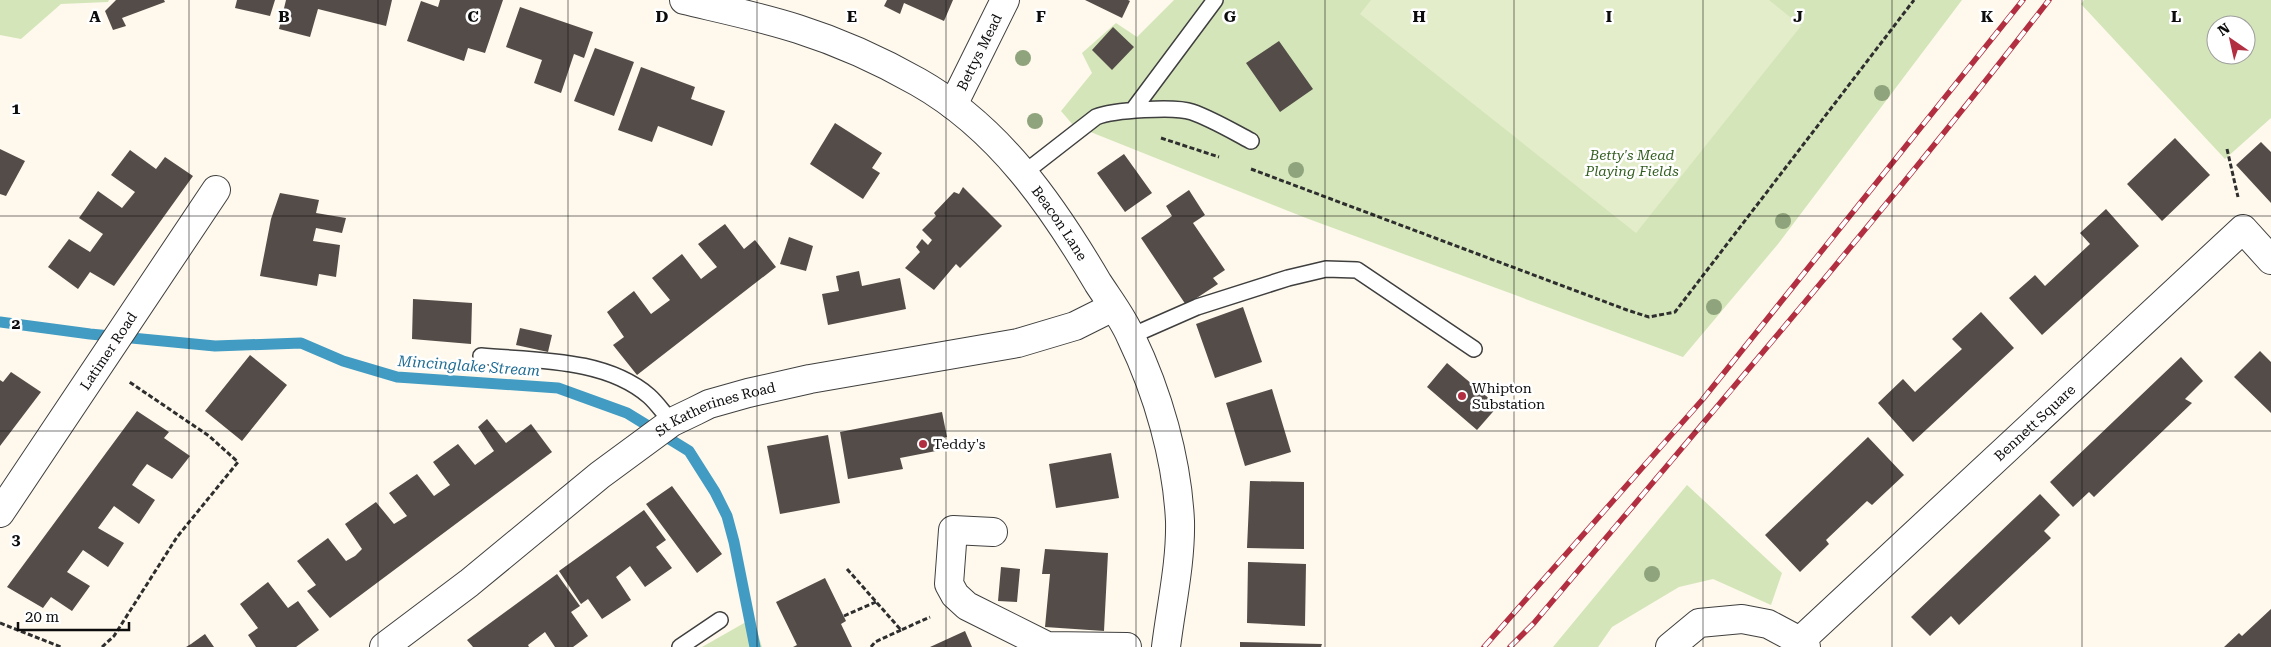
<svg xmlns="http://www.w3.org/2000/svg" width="2271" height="647" font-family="'Roboto Serif',serif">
  <rect width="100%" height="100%" fill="#fef9ec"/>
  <path fill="#d4e5b9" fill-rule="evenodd" d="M 0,0 L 109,0 L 108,2 L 61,4 L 21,39 L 0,35 Z
    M 1174,0 L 1962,0 L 1778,244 L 1683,357 L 1306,218 L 1073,125 L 1061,111 L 1092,73 L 1082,53 L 1116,23 L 1137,37 Z
    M 2084,0 L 2271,0 L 2271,118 L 2225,159 L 2081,4 ZM 2216,25 L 2246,25 L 2246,55 L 2216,55 Z
    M 1687,485 L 1782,573 L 1771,605 L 1713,579 L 1679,587 L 1612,627 L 1598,647 L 1553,647 Z
    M 753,618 L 762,647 L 702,647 Z"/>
  <path fill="#e4edca" d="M 1371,0 L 1769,0 L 1801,26 L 1636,233 L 1360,14 Z"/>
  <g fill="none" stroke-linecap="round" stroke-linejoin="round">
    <path stroke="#419bc3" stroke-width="11" d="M 0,322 L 90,334 L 215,346 L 301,343 L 343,361 L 397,377 L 558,388 L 627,413 L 689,451 L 715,492 L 727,516 L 734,542 L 755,647"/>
  </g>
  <path fill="#544c49" d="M 116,0 L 164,0 L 165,2 L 122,18 L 126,26 L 113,30 L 105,11 Z
    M 237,0 L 275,0 L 270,16 L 235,8 Z
    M 286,0 L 392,0 L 386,26 L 318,9 L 310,37 L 279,29 Z
    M 440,0 L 503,0 L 485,53 L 468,48 L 464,61 L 407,41 L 421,1 L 438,7 Z
    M 887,0 L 953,0 L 944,21 L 904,3 L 900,14 L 884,6 Z
    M 1085,0 L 1128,0 L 1130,1 L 1122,18 Z
    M 520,7 L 593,32 L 584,58 L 574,54 L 561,93 L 534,83 L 542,60 L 506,47 Z
    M 1113,27 L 1134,47 L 1112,70 L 1092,50 Z
    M 1279,41 L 1313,89 L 1280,112 L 1246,63 Z
    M 595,48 L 634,62 L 614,116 L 574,101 Z
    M 641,67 L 695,87 L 691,99 L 725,111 L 712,146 L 658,126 L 652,142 L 618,130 Z
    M 835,123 L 882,153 L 872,168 L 880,173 L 863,199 L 810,164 Z
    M 2175,138 L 2210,175 L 2162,221 L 2127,184 Z
    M 2261,142 L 2271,152 L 2271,203 L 2236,165 Z
    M 0,149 L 25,161 L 6,196 L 0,194 Z
    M 130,150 L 156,169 L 165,157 L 193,176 L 114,286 L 90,272 L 78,289 L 48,267 L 69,239 L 90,252 L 103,234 L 79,218 L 98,191 L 122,208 L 135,192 L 111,175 Z
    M 1124,154 L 1152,193 L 1125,212 L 1097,173 Z
    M 963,187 L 1002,226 L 960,268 L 956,264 L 934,290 L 905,268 L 920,252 L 916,247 L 922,239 L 928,245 L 932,240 L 922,230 L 936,216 L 934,213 L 954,192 L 959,194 Z
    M 1189,190 L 1205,215 L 1193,223 L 1225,270 L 1213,278 L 1218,284 L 1186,305 L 1141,238 L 1172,216 L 1166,206 Z
    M 280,193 L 319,200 L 316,213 L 346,218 L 342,233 L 316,228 L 313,241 L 340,245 L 336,277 L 319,274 L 317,286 L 260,276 L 271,219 Z
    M 2106,209 L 2139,246 L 2042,335 L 2009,298 L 2035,275 L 2045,286 L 2090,244 L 2080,233 Z
    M 725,224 L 744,249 L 755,240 L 776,267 L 637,375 L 613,345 L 624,337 L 607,312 L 634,291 L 651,314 L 670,300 L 652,278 L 682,254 L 701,279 L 710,272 L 717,267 L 698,244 Z
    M 789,237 L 813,246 L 806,271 L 780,264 Z
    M 859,271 L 862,286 L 900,278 L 906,309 L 828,325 L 822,294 L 839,291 L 836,276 Z
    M 413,299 L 472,303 L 471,344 L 412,339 Z
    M 1243,307 L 1262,362 L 1215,378 L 1196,324 Z
    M 1981,312 L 2014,348 L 1913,442 L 1878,403 L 1903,379 L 1915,392 L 1962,349 L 1952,339 Z
    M 520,328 L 552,335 L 548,352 L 516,345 Z
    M 2260,351 L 2271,362 L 2271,413 L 2234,377 Z
    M 250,355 L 287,385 L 242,441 L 205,411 Z
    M 2181,357 L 2203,381 L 2185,399 L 2192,403 L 2094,497 L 2089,492 L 2073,507 L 2050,482 Z
    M 1447,363 L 1498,406 L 1477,430 L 1427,387 Z
    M 11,372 L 41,392 L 0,446 L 0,380 L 3,382 Z
    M 1272,389 L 1291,452 L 1245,466 L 1226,403 Z
    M 137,411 L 169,432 L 164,438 L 190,456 L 172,479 L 147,464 L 140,473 L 132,485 L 155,500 L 139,524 L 114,506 L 98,528 L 124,543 L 108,567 L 83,550 L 67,572 L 90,586 L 72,611 L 51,597 L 43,608 L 7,587 Z
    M 942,412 L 947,437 L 935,440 L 936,451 L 900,458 L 903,469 L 848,479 L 840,432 Z
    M 487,419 L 506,443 L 531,424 L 552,452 L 330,618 L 307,591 L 316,585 L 297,561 L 328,538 L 346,561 L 355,556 L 362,549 L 345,524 L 376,502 L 394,524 L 407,516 L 389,493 L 417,474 L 434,496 L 450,485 L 433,462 L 458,444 L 475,465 L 494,451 L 478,427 Z
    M 828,435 L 840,503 L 780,514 L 767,446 Z
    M 1868,437 L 1904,475 L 1872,505 L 1867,501 L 1826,540 L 1829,544 L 1800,572 L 1765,535 Z
    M 1111,453 L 1119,498 L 1056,508 L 1049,464 Z
    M 1250,481 L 1304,482 L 1304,549 L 1247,548 Z
    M 672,486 L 722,554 L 697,573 L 646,504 Z
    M 2040,494 L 2060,515 L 2044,531 L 2051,538 L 1959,625 L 1951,616 L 1930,636 L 1911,617 Z
    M 644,510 L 666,540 L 656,547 L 672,568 L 645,587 L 630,566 L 616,577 L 631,600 L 602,619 L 588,599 L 581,604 L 559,571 Z
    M 1045,549 L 1108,553 L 1104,631 L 1045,627 L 1050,574 L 1042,574 Z
    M 1248,562 L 1306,564 L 1305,626 L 1247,623 Z
    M 1001,567 L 1020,569 L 1017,602 L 998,601 Z
    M 557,574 L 580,606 L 571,612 L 588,636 L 573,647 L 555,647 L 545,632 L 528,645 L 529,647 L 473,647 L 467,640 Z
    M 825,578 L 846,621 L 841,624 L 852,647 L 793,647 L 797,645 L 776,602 Z
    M 268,582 L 288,608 L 298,601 L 319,630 L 296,647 L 256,647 L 248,635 L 258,628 L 240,604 Z
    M 2271,609 L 2271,647 L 2224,647 L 2239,633 L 2242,636 Z
    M 965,631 L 972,647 L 930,647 Z
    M 205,634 L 214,647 L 186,647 L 191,644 Z
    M 1240,642 L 1322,644 L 1321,647 L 1240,647 Z"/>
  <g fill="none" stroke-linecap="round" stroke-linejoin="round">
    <g stroke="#3f3f3f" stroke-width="18">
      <path id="service" d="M 1133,110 L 1215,0
        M 1024,173 L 1096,117 C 1113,110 1175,106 1192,112 C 1212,119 1232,131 1251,141
        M 1131,336 L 1197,307 L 1288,278 L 1326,269 L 1357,270 L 1474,349
        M 481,356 C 536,361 605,358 649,396 C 658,404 664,414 672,422
        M 680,647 L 720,620"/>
    </g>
    <g stroke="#3f3f3f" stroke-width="30">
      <g id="minor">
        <path id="s1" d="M 684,0 C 722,9 761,17 798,29 C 839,42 881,61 918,82 C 999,128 1052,205 1098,283 C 1109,300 1123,318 1131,337 C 1158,393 1177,459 1180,521 C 1181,562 1171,606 1166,647"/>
        <path id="s2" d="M 953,105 L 1005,0"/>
        <path id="s3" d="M 0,513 L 216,190"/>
        <path d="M 993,532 L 953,530 L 949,584 L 955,595 L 967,606 L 1047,646 L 1127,647"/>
        <path id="s4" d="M 384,647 L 469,583 L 600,475 L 672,422 L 695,411 L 709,404 L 748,393 L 810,379 L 1018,343 L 1075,326 L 1113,307"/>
        <path d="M 1670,647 L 1699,623 L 1742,619 L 1768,624 L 1800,641"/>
        <path id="s5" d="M 1806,647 L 1800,641 L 2243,229 L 2271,260"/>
      </g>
    </g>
    <path stroke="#2e2e2e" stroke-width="3" stroke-dasharray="5 2.5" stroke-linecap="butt" d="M 1161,138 L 1219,157
      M 2227,149 L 2238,197
      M 1251,169 L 1627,310 L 1649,317 L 1675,312 L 1914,0
      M 847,569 L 901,630 L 930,617
      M 844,616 L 876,602
      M 0,623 L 61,647
      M 102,647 L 114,636 L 177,537 L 238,462 L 209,436 L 128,381
      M 871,647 L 875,642 L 901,630"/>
    <use href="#service" stroke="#fff" stroke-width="15"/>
    <use href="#minor" stroke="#fff" stroke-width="28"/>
    <g stroke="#b22e41" stroke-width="5.5">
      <path id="rail" d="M 1484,647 L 1703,399 L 2023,0
        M 1510,647 L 1534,623 C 1708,417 1884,213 2049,0"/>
    </g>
    <use href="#rail" stroke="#fff" stroke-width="4" stroke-dasharray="11" stroke-linecap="butt"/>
  </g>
  <g fill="#8fa47c">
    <circle cx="1023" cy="58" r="8"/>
    <circle cx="1882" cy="93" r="8"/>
    <circle cx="1035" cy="121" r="8"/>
    <circle cx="1296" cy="170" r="8"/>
    <circle cx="1783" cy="221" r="8"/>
    <circle cx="1714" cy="307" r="8"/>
    <circle cx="1652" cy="574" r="8"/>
  </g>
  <path fill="none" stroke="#0c0c0c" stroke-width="1" stroke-opacity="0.55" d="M 189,0 L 189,647M 378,0 L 378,647M 568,0 L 568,647M 757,0 L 757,647M 946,0 L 946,647M 1136,0 L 1136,647M 1325,0 L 1325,647M 1514,0 L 1514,647M 1703,0 L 1703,647M 1892,0 L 1892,647M 2082,0 L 2082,647M 0,216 L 2271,216M 0,431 L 2271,431"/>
  <g fill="#b22e41" stroke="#fff" stroke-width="2">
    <circle cx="1462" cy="396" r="5"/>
    <circle cx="923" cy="444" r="5"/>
  </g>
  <g text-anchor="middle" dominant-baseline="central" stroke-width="5" stroke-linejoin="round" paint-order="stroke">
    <g font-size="14" fill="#0c0c0c" stroke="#fff">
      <text stroke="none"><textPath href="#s2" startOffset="59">Bettys Mead</textPath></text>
      <text stroke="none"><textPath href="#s1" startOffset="451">Beacon Lane</textPath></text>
      <text stroke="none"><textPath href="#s3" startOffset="195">Latimer Road</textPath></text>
      <text stroke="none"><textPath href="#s4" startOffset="411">St Katherines Road</textPath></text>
      <text stroke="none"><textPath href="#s5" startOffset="329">Bennett Square</textPath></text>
    </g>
    <g font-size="14" font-style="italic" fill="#345f21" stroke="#fff">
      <text x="1632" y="155">Betty's Mead<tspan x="1632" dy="16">Playing Fields</tspan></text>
    </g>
    <g font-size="14" fill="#0c0c0c" stroke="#fff" text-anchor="start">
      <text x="1472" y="388">Whipton<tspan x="1472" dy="16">Substation</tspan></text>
      <text x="933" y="444">Teddy's</text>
    </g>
    <g font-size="15" font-style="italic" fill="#1f6c94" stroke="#fff">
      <text transform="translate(469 366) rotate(4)">Mincinglake Stream</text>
    </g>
  </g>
  <g font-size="16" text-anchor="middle" font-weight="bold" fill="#0c0c0c" stroke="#fff" stroke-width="5" stroke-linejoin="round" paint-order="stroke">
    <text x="95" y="22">A</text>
    <text x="284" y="22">B</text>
    <text x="473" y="22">C</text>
    <text x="662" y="22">D</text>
    <text x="852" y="22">E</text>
    <text x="1041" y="22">F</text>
    <text x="1230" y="22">G</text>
    <text x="1419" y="22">H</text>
    <text x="1609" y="22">I</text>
    <text x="1798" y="22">J</text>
    <text x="1987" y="22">K</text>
    <text x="2176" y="22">L</text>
    <text x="16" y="114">1</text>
    <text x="16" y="329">2</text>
    <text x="16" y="545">3</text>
  </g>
  <g transform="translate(2231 40) rotate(326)"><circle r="24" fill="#ffffff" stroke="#9e9e9e"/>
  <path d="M0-4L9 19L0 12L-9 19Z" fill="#b22e41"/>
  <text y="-8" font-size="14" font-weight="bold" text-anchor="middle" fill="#0c0c0c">N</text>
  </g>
  <path d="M18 622v8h111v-8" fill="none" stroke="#0c0c0c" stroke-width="2.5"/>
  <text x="25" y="622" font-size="15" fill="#0c0c0c" stroke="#ffffff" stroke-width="4" paint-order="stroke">20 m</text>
</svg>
